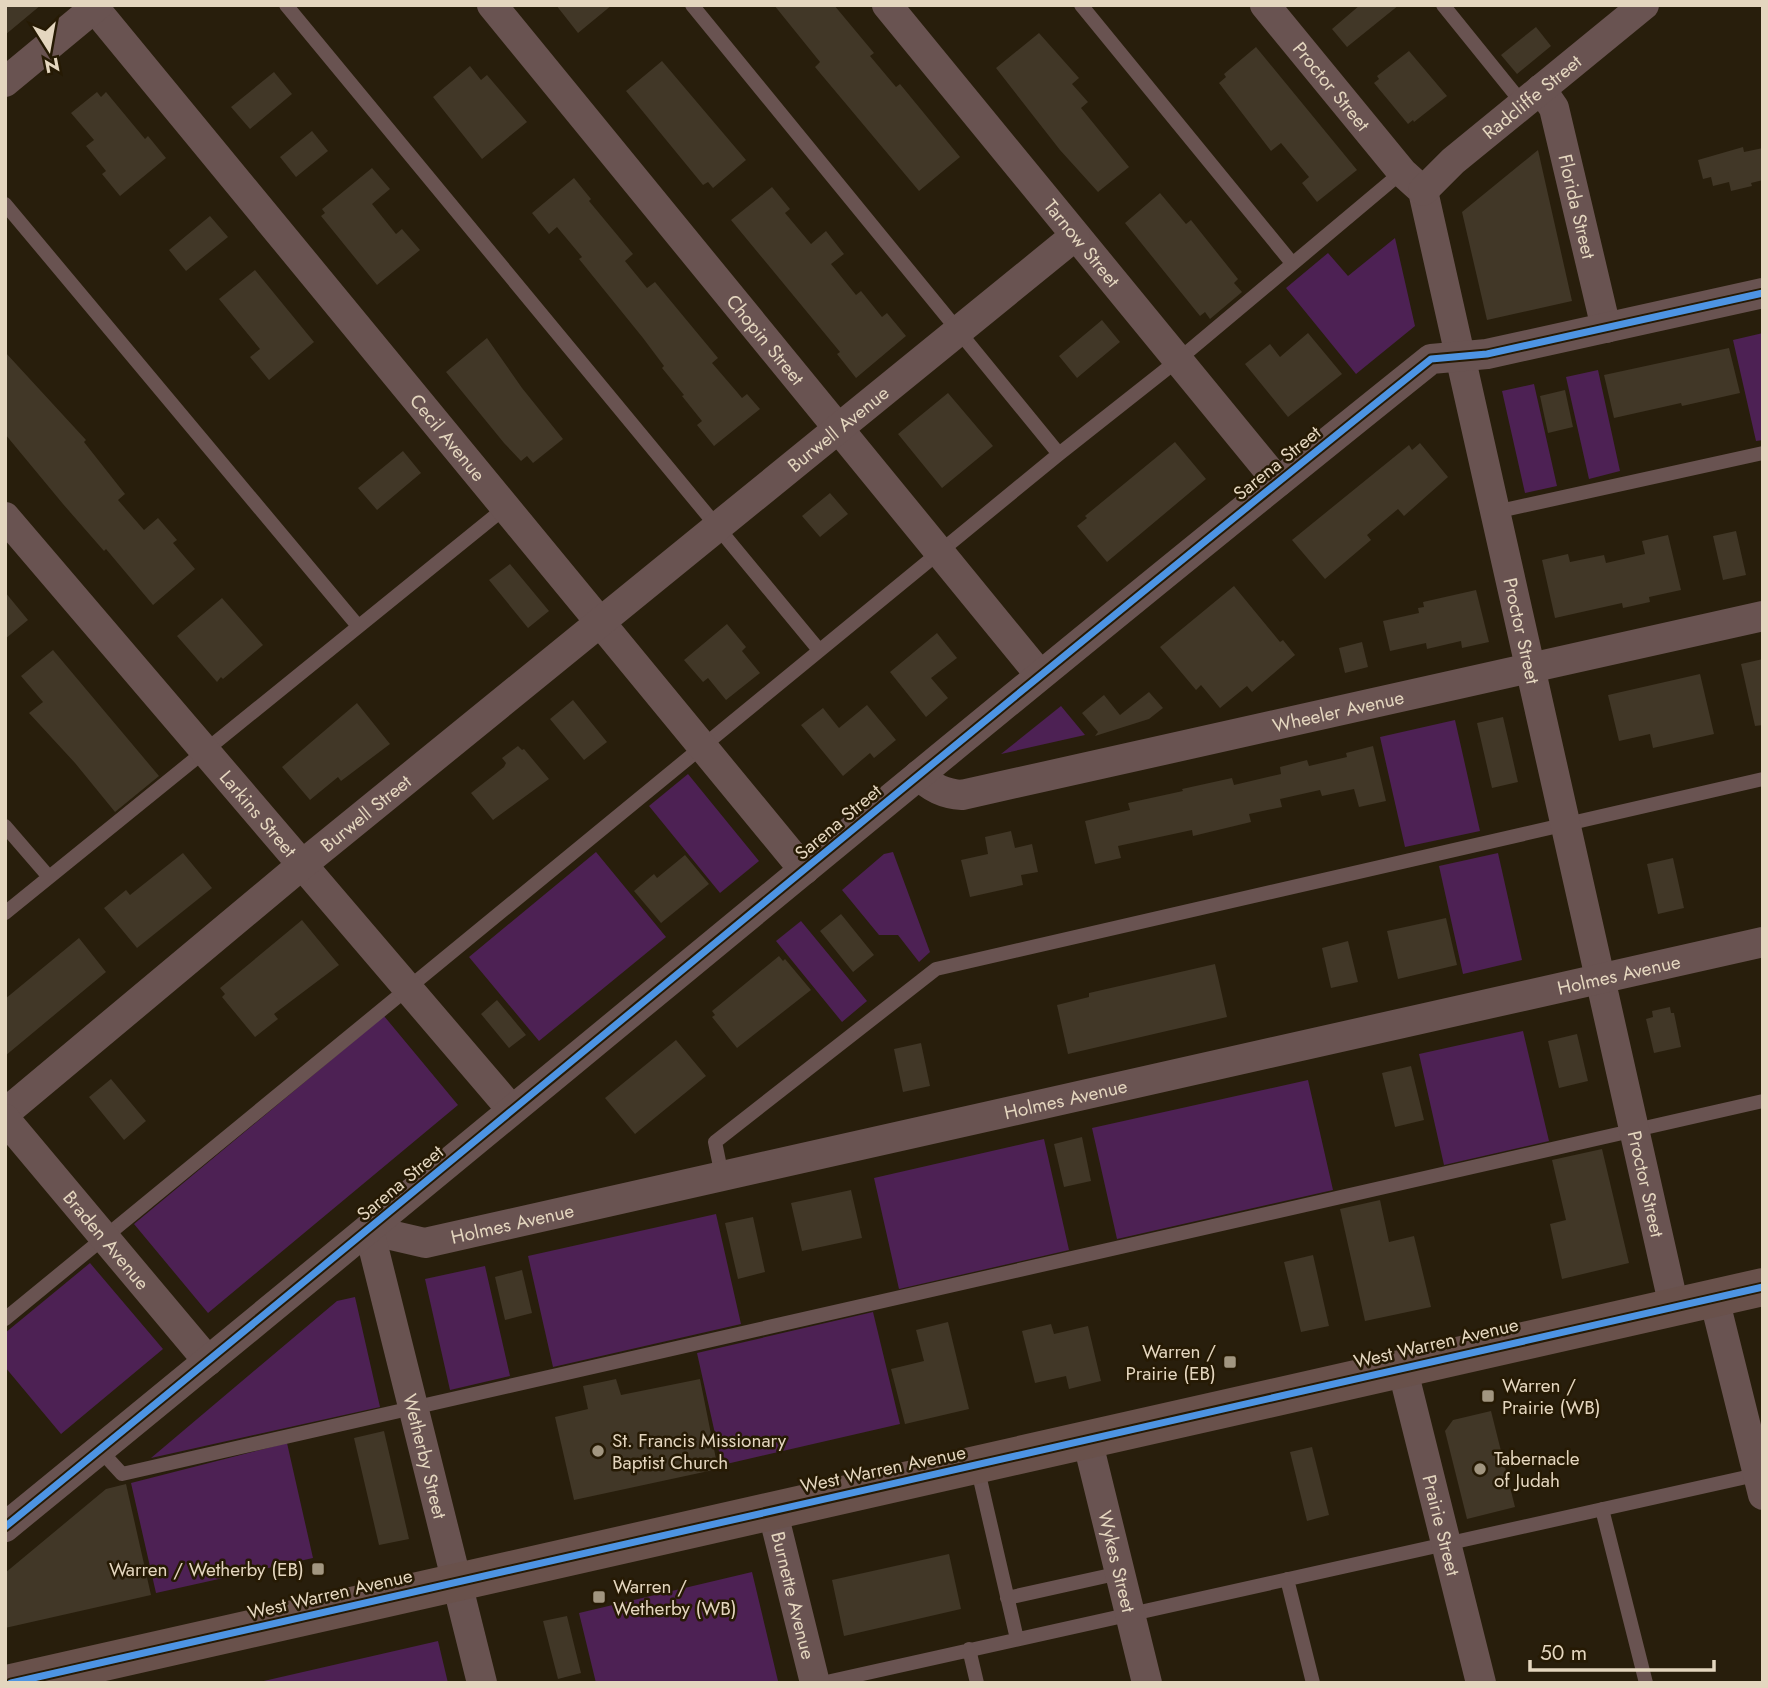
<svg xmlns="http://www.w3.org/2000/svg" width="1768" height="1688" font-family="Jost,sans-serif">
  <rect width="100%" height="100%" fill="#281e0c"/>
  <path fill="#4d2154" d="M 1395,238 L 1415,326 L 1356,374 L 1286,288 L 1328,253 L 1348,276 Z
    M 1763,333 L 1763,440 L 1756,441 L 1733,340 Z
    M 1598,370 L 1620,471 L 1589,479 L 1566,377 Z
    M 1534,384 L 1557,486 L 1525,493 L 1502,391 Z
    M 1061,706 L 1085,735 L 1001,754 Z
    M 1455,720 L 1480,831 L 1405,847 L 1380,737 Z
    M 688,774 L 759,861 L 720,893 L 649,806 Z
    M 596,852 L 666,937 L 539,1041 L 469,957 Z
    M 893,852 L 930,952 L 919,962 L 898,935 L 879,935 L 842,890 L 884,854 Z
    M 1498,853 L 1522,960 L 1463,974 L 1439,866 Z
    M 801,921 L 867,1001 L 842,1022 L 776,941 Z
    M 384,1016 L 458,1105 L 208,1313 L 134,1224 Z
    M 1523,1031 L 1549,1141 L 1444,1165 L 1419,1054 Z
    M 1308,1080 L 1333,1190 L 1117,1239 L 1092,1128 Z
    M 1044,1139 L 1069,1250 L 899,1289 L 874,1178 Z
    M 716,1214 L 741,1324 L 553,1367 L 528,1256 Z
    M 90,1263 L 163,1349 L 61,1434 L 5,1367 L 5,1333 Z
    M 485,1266 L 510,1376 L 450,1390 L 425,1279 Z
    M 355,1297 L 380,1407 L 151,1458 L 337,1301 Z
    M 873,1312 L 900,1424 L 722,1465 L 697,1353 Z
    M 287,1443 L 313,1558 L 156,1593 L 131,1483 Z
    M 752,1572 L 778,1681 L 769,1683 L 596,1683 L 579,1613 Z
    M 438,1641 L 448,1683 L 255,1683 Z"/>
  <path fill="#413727" d="M 5,5 L 41,5 L 5,35 Z
    M 556,5 L 612,5 L 578,33 Z
    M 774,5 L 834,5 L 874,53 L 870,56 L 896,87 L 900,84 L 960,157 L 919,191 L 815,67 L 820,62 Z
    M 1360,5 L 1399,5 L 1347,47 L 1332,29 Z
    M 1536,27 L 1551,46 L 1517,74 L 1501,55 Z
    M 1039,33 L 1079,78 L 1072,84 L 1088,102 L 1081,108 L 1129,167 L 1098,192 L 1060,150 L 996,68 Z
    M 1256,47 L 1357,170 L 1317,202 L 1302,183 L 1309,177 L 1281,143 L 1271,151 L 1219,83 L 1226,77 L 1224,74 Z
    M 1409,51 L 1447,96 L 1414,122 L 1413,120 L 1408,124 L 1374,83 L 1379,79 L 1377,76 Z
    M 662,61 L 746,160 L 713,188 L 708,182 L 703,185 L 626,91 Z
    M 470,66 L 481,80 L 487,75 L 527,122 L 482,159 L 433,97 Z
    M 274,72 L 292,94 L 250,129 L 231,107 Z
    M 97,92 L 101,97 L 106,92 L 145,139 L 148,136 L 166,158 L 120,196 L 102,174 L 106,171 L 86,146 L 94,140 L 71,113 Z
    M 312,131 L 328,151 L 296,177 L 280,157 Z
    M 1743,147 L 1744,152 L 1763,148 L 1763,180 L 1751,183 L 1752,186 L 1731,191 L 1729,182 L 1713,186 L 1711,177 L 1703,179 L 1698,160 Z
    M 1538,150 L 1572,301 L 1487,320 L 1462,212 Z
    M 372,168 L 390,189 L 372,204 L 396,234 L 402,229 L 420,250 L 377,285 L 321,216 L 325,213 L 322,209 Z
    M 574,178 L 591,199 L 589,201 L 633,254 L 625,261 L 647,288 L 655,282 L 718,358 L 712,363 L 737,392 L 742,398 L 747,394 L 760,409 L 714,446 L 697,425 L 702,421 L 682,396 L 684,395 L 662,368 L 664,366 L 643,338 L 579,259 L 582,257 L 557,227 L 549,234 L 532,213 Z
    M 772,187 L 790,209 L 785,213 L 811,244 L 826,231 L 844,254 L 831,264 L 856,295 L 861,291 L 882,317 L 887,313 L 906,336 L 856,378 L 837,354 L 840,352 L 731,220 Z
    M 1160,193 L 1186,224 L 1191,220 L 1238,279 L 1234,283 L 1242,292 L 1210,319 L 1205,312 L 1200,316 L 1125,223 Z
    M 210,216 L 228,237 L 186,271 L 169,250 Z
    M 255,270 L 314,342 L 269,380 L 250,357 L 260,349 L 219,299 Z
    M 1102,320 L 1120,342 L 1077,378 L 1059,356 Z
    M 1308,333 L 1342,374 L 1288,417 L 1245,364 L 1270,344 L 1280,357 Z
    M 487,338 L 522,388 L 563,439 L 533,463 L 527,456 L 521,461 L 504,443 L 446,372 Z
    M 1729,348 L 1740,393 L 1682,406 L 1681,403 L 1614,418 L 1604,375 Z
    M 5,352 L 86,440 L 84,442 L 125,494 L 118,500 L 144,530 L 158,518 L 177,540 L 173,543 L 195,569 L 153,605 L 106,549 L 104,551 L 63,504 L 5,434 Z
    M 1565,390 L 1573,427 L 1548,433 L 1540,396 Z
    M 948,393 L 993,446 L 942,488 L 898,434 Z
    M 1175,442 L 1206,479 L 1107,562 L 1077,526 L 1087,518 L 1085,516 Z
    M 1420,443 L 1448,477 L 1404,516 L 1398,509 L 1367,535 L 1371,540 L 1325,579 L 1292,540 L 1409,445 L 1412,450 Z
    M 403,451 L 421,473 L 377,510 L 358,488 Z
    M 830,493 L 848,514 L 820,537 L 802,516 Z
    M 1736,531 L 1746,575 L 1723,580 L 1713,536 Z
    M 1668,535 L 1681,590 L 1649,597 L 1650,602 L 1623,608 L 1622,603 L 1555,618 L 1542,560 L 1568,554 L 1570,562 L 1604,555 L 1606,563 L 1645,554 L 1642,541 Z
    M 510,564 L 549,611 L 528,628 L 489,580 Z
    M 1234,586 L 1280,642 L 1283,640 L 1295,655 L 1252,692 L 1247,686 L 1220,708 L 1201,685 L 1196,690 L 1160,647 Z
    M 1476,590 L 1489,642 L 1462,648 L 1461,641 L 1427,649 L 1426,643 L 1390,651 L 1383,621 L 1419,613 L 1418,608 L 1424,607 L 1423,602 Z
    M 5,592 L 28,620 L 5,639 Z
    M 222,598 L 263,645 L 223,679 L 221,677 L 217,682 L 177,636 Z
    M 727,624 L 746,647 L 742,651 L 760,673 L 726,700 L 708,678 L 703,682 L 684,660 Z
    M 937,633 L 957,658 L 931,678 L 948,698 L 926,717 L 890,672 Z
    M 1362,642 L 1368,667 L 1345,673 L 1339,648 Z
    M 53,650 L 159,776 L 115,812 L 75,763 L 29,713 L 43,702 L 21,676 Z
    M 1763,659 L 1763,725 L 1755,726 L 1741,664 Z
    M 1700,674 L 1714,734 L 1653,748 L 1650,734 L 1619,741 L 1608,695 Z
    M 1149,692 L 1163,708 L 1149,719 L 1095,736 L 1098,732 L 1082,713 L 1104,695 L 1120,715 Z
    M 573,700 L 607,742 L 584,760 L 550,719 Z
    M 357,703 L 390,744 L 341,781 L 338,777 L 310,800 L 282,767 Z
    M 867,705 L 896,740 L 874,758 L 870,753 L 843,776 L 801,725 L 823,708 L 839,728 Z
    M 1503,717 L 1518,782 L 1492,788 L 1477,723 Z
    M 518,746 L 522,750 L 524,749 L 549,779 L 493,820 L 471,793 L 504,767 L 506,763 L 502,758 Z
    M 1373,746 L 1386,801 L 1359,807 L 1354,789 L 1322,796 L 1320,790 L 1280,799 L 1282,807 L 1249,814 L 1251,822 L 1193,836 L 1192,830 L 1118,846 L 1121,858 L 1095,864 L 1085,821 L 1130,810 L 1128,803 L 1183,791 L 1182,789 L 1232,778 L 1234,785 L 1281,774 L 1280,767 L 1307,760 L 1309,766 L 1347,757 L 1346,753 Z
    M 1011,831 L 1015,848 L 1032,844 L 1038,872 L 1021,875 L 1023,885 L 970,897 L 961,860 L 988,854 L 985,837 Z
    M 183,853 L 212,888 L 137,948 L 104,908 L 126,890 L 130,895 Z
    M 685,855 L 709,884 L 661,923 L 634,891 L 654,874 L 657,878 Z
    M 1673,858 L 1684,908 L 1658,914 L 1647,864 Z
    M 841,914 L 874,955 L 853,972 L 820,931 Z
    M 1446,918 L 1457,965 L 1398,979 L 1387,931 Z
    M 302,920 L 339,965 L 274,1014 L 278,1019 L 255,1037 L 222,997 L 225,994 L 220,988 Z
    M 79,938 L 106,972 L 5,1056 L 5,999 Z
    M 1348,941 L 1358,982 L 1331,988 L 1322,948 Z
    M 779,956 L 783,961 L 785,959 L 811,990 L 737,1048 L 712,1017 L 715,1015 L 712,1011 Z
    M 1215,964 L 1227,1017 L 1068,1054 L 1057,1005 L 1089,997 L 1089,993 Z
    M 497,1000 L 526,1035 L 509,1048 L 481,1014 Z
    M 1670,1007 L 1671,1013 L 1674,1013 L 1681,1047 L 1654,1053 L 1646,1019 L 1653,1017 L 1652,1011 Z
    M 1577,1034 L 1588,1081 L 1559,1088 L 1548,1041 Z
    M 676,1040 L 706,1076 L 635,1134 L 605,1098 Z
    M 921,1043 L 930,1086 L 903,1092 L 894,1049 Z
    M 1411,1066 L 1424,1120 L 1395,1127 L 1382,1073 Z
    M 111,1079 L 146,1121 L 124,1140 L 89,1097 Z
    M 1082,1137 L 1091,1181 L 1064,1187 L 1054,1144 Z
    M 1602,1149 L 1629,1263 L 1562,1279 L 1550,1224 L 1566,1220 L 1552,1160 Z
    M 851,1190 L 862,1238 L 802,1251 L 791,1203 Z
    M 1380,1200 L 1389,1242 L 1414,1236 L 1431,1307 L 1365,1321 L 1340,1209 Z
    M 753,1217 L 765,1272 L 738,1279 L 725,1223 Z
    M 1313,1255 L 1329,1326 L 1301,1332 L 1284,1262 Z
    M 522,1270 L 532,1313 L 505,1320 L 495,1277 Z
    M 948,1322 L 969,1409 L 905,1424 L 891,1369 L 924,1361 L 916,1330 Z
    M 1051,1324 L 1054,1334 L 1088,1326 L 1101,1381 L 1069,1389 L 1066,1376 L 1035,1383 L 1022,1331 Z
    M 616,1379 L 621,1395 L 700,1379 L 718,1469 L 574,1500 L 555,1417 L 588,1409 L 583,1386 Z
    M 1491,1411 L 1515,1507 L 1467,1519 L 1445,1431 L 1453,1420 Z
    M 384,1431 L 409,1539 L 379,1545 L 354,1438 Z
    M 1312,1447 L 1329,1515 L 1307,1521 L 1290,1452 Z
    M 126,1484 L 151,1595 L 5,1628 L 5,1573 L 106,1489 Z
    M 949,1554 L 961,1609 L 844,1636 L 832,1580 Z
    M 567,1616 L 581,1673 L 558,1679 L 543,1621 Z"/>
  <g fill="none" stroke-linecap="round" stroke-linejoin="round">
    <path stroke="#695351" stroke-width="14" d="M 286,5 L 819,650
      M 692,5 L 1059,454
      M 1081,5 L 1292,263
      M 1443,5 L 1523,104
      M 5,204 L 358,626
      M 1495,512 L 1763,453
      M 5,826 L 49,877
      M 5,913 L 506,507
      M 722,1176 L 715,1142 L 936,969 L 1763,779
      M 5,1319 L 1059,454 L 1178,360 L 1402,172
      M 100,1450 L 122,1474 L 1763,1101
      M 977,1466 L 1017,1639
      M 1602,1509 L 1646,1683
      M 1287,1579 L 1313,1683
      M 1007,1598 L 1120,1573
      M 969,1649 L 977,1683
      M 822,1683 L 1760,1474"/>
    <g stroke="#695351" stroke-width="30">
      <path id="s1" d="M 92,5 L 804,870"/>
      <path id="s2" d="M 492,5 L 1040,675"/>
      <path id="s3" d="M 887,5 L 1278,482"/>
      <path id="s4" d="M 1265,5 L 1402,172 L 1423,191 L 1674,1307"/>
      <path d="M 5,82 L 98,5"/>
      <path id="s5" d="M 1541,89 L 1554,108 L 1606,328"/>
      <path id="s6" d="M 1423,191 L 1453,161 L 1644,5"/>
      <path id="s7" d="M 5,517 L 511,1109"/>
      <path id="s8" d="M 919,775 C 931,788 945,794 962,795 L 1763,616"/>
      <path id="s9" d="M 5,1113 L 303,864 L 1075,236"/>
      <path id="s10" d="M 5,1119 L 208,1361"/>
      <path id="s11" d="M 369,1230 L 425,1243 L 1763,942"/>
      <path id="s12" d="M 369,1230 L 482,1683"/>
      <path d="M 1714,1298 L 1763,1495"/>
      <path id="s13" d="M 1402,1367 L 1481,1683"/>
      <path id="s14" d="M 1087,1439 L 1147,1683"/>
      <path id="s15" d="M 772,1509 L 815,1683"/>
      <path d="M 5,1527 C 481,1139 952,743 1431,359 L 1487,354 L 1763,293"/>
    </g>
    <path stroke="#69514b" stroke-width="38" d="M 11,1683 L 1763,1287"/>
    <g stroke="#261a04" stroke-width="11">
      <path id="cycleway" d="M 5,1527 C 481,1139 952,743 1431,359 L 1487,354 L 1763,293
        M 11,1683 L 1763,1287"/>
    </g>
    <use href="#cycleway" stroke="#4d94e3" stroke-width="7"/>
  </g>
  <g fill="#a29680" stroke="#261a04" stroke-width="2.5">
    <rect x="1223" y="1355" width="14" height="14" rx="3.5"/>
    <rect x="1481" y="1389" width="14" height="14" rx="3.5"/>
    <circle cx="598" cy="1451" r="7"/>
    <circle cx="1480" cy="1469" r="7"/>
    <rect x="311" y="1562" width="14" height="14" rx="3.5"/>
    <rect x="592" y="1590" width="14" height="14" rx="3.5"/>
  </g>
  <g text-anchor="middle" dominant-baseline="central" stroke-width="5" stroke-linejoin="round" paint-order="stroke">
    <g font-size="19" fill="#e4d6bf" stroke="#261a04">
      <text stroke="none"><textPath href="#s4" startOffset="105">Proctor Street</textPath></text>
      <text stroke="none"><textPath href="#s6" startOffset="144">Radcliffe Street</textPath></text>
      <text stroke="none"><textPath href="#s5" startOffset="124">Florida Street</textPath></text>
      <text stroke="none"><textPath href="#s3" startOffset="308">Tarnow Street</textPath></text>
      <text stroke="none"><textPath href="#s2" startOffset="432">Chopin Street</textPath></text>
      <text stroke="none"><textPath href="#s9" startOffset="1078">Burwell Avenue</textPath></text>
      <text stroke="none"><textPath href="#s1" startOffset="560">Cecil Avenue</textPath></text>
      <text transform="translate(1277 463) rotate(-39)">Sarena Street</text>
      <text stroke="none"><textPath href="#s4" startOffset="695">Proctor Street</textPath></text>
      <text stroke="none"><textPath href="#s8" startOffset="434">Wheeler Avenue</textPath></text>
      <text stroke="none"><textPath href="#s7" startOffset="390">Larkins Street</textPath></text>
      <text stroke="none"><textPath href="#s9" startOffset="469">Burwell Street</textPath></text>
      <text transform="translate(838 822) rotate(-40)">Sarena Street</text>
      <text stroke="none"><textPath href="#s11" startOffset="1281">Holmes Avenue</textPath></text>
      <text stroke="none"><textPath href="#s11" startOffset="714">Holmes Avenue</textPath></text>
      <text transform="translate(400 1183) rotate(-40)">Sarena Street</text>
      <text stroke="none"><textPath href="#s4" startOffset="1262">Proctor Street</textPath></text>
      <text stroke="none"><textPath href="#s11" startOffset="147">Holmes Avenue</textPath></text>
      <text stroke="none"><textPath href="#s10" startOffset="158">Braden Avenue</textPath></text>
      <text transform="translate(1436 1343) rotate(-13)">West Warren Avenue</text>
      <text stroke="none"><textPath href="#s12" startOffset="233">Wetherby Street</textPath></text>
      <text transform="translate(883 1469) rotate(-12)">West Warren Avenue</text>
      <text stroke="none"><textPath href="#s13" startOffset="163">Prairie Street</textPath></text>
      <text stroke="none"><textPath href="#s14" startOffset="126">Wykes Street</textPath></text>
      <text transform="translate(330 1594) rotate(-13)">West Warren Avenue</text>
      <text stroke="none"><textPath href="#s15" startOffset="89">Burnette Avenue</textPath></text>
    </g>
    <g font-size="19" fill="#e4d6bf" stroke="#261a04" text-anchor="start">
      <text x="1216" y="1351" text-anchor="end">Warren /<tspan x="1216" dy="22">Prairie (EB)</tspan></text>
      <text x="1502" y="1385">Warren /<tspan x="1502" dy="22">Prairie (WB)</tspan></text>
      <text x="612" y="1440">St. Francis Missionary<tspan x="612" dy="22">Baptist Church</tspan></text>
      <text x="1494" y="1458">Tabernacle<tspan x="1494" dy="22">of Judah</tspan></text>
      <text x="304" y="1569" text-anchor="end">Warren / Wetherby (EB)</text>
      <text x="613" y="1586">Warren /<tspan x="613" dy="22">Wetherby (WB)</tspan></text>
    </g>
  </g>
  <rect width="1768" height="1688" fill="none" stroke="#e4d6bf" stroke-width="14"/>
  <g transform="translate(49 49) rotate(169)" stroke="#261a04" stroke-width="5" paint-order="stroke">
  <path d="M0-5L12 26L0 18L-12 26Z" fill="#e4d6bf"/>
  <text y="-10" font-size="19" font-weight="bold" text-anchor="middle" fill="#e4d6bf">N</text>
  </g>
  <path d="M1530 1660v10h184v-10" fill="none" stroke="#e4d6bf" stroke-width="3.5"/>
  <text x="1540" y="1660" font-size="21" fill="#e4d6bf" stroke="#261a04" stroke-width="5" paint-order="stroke">50 m</text>
</svg>
